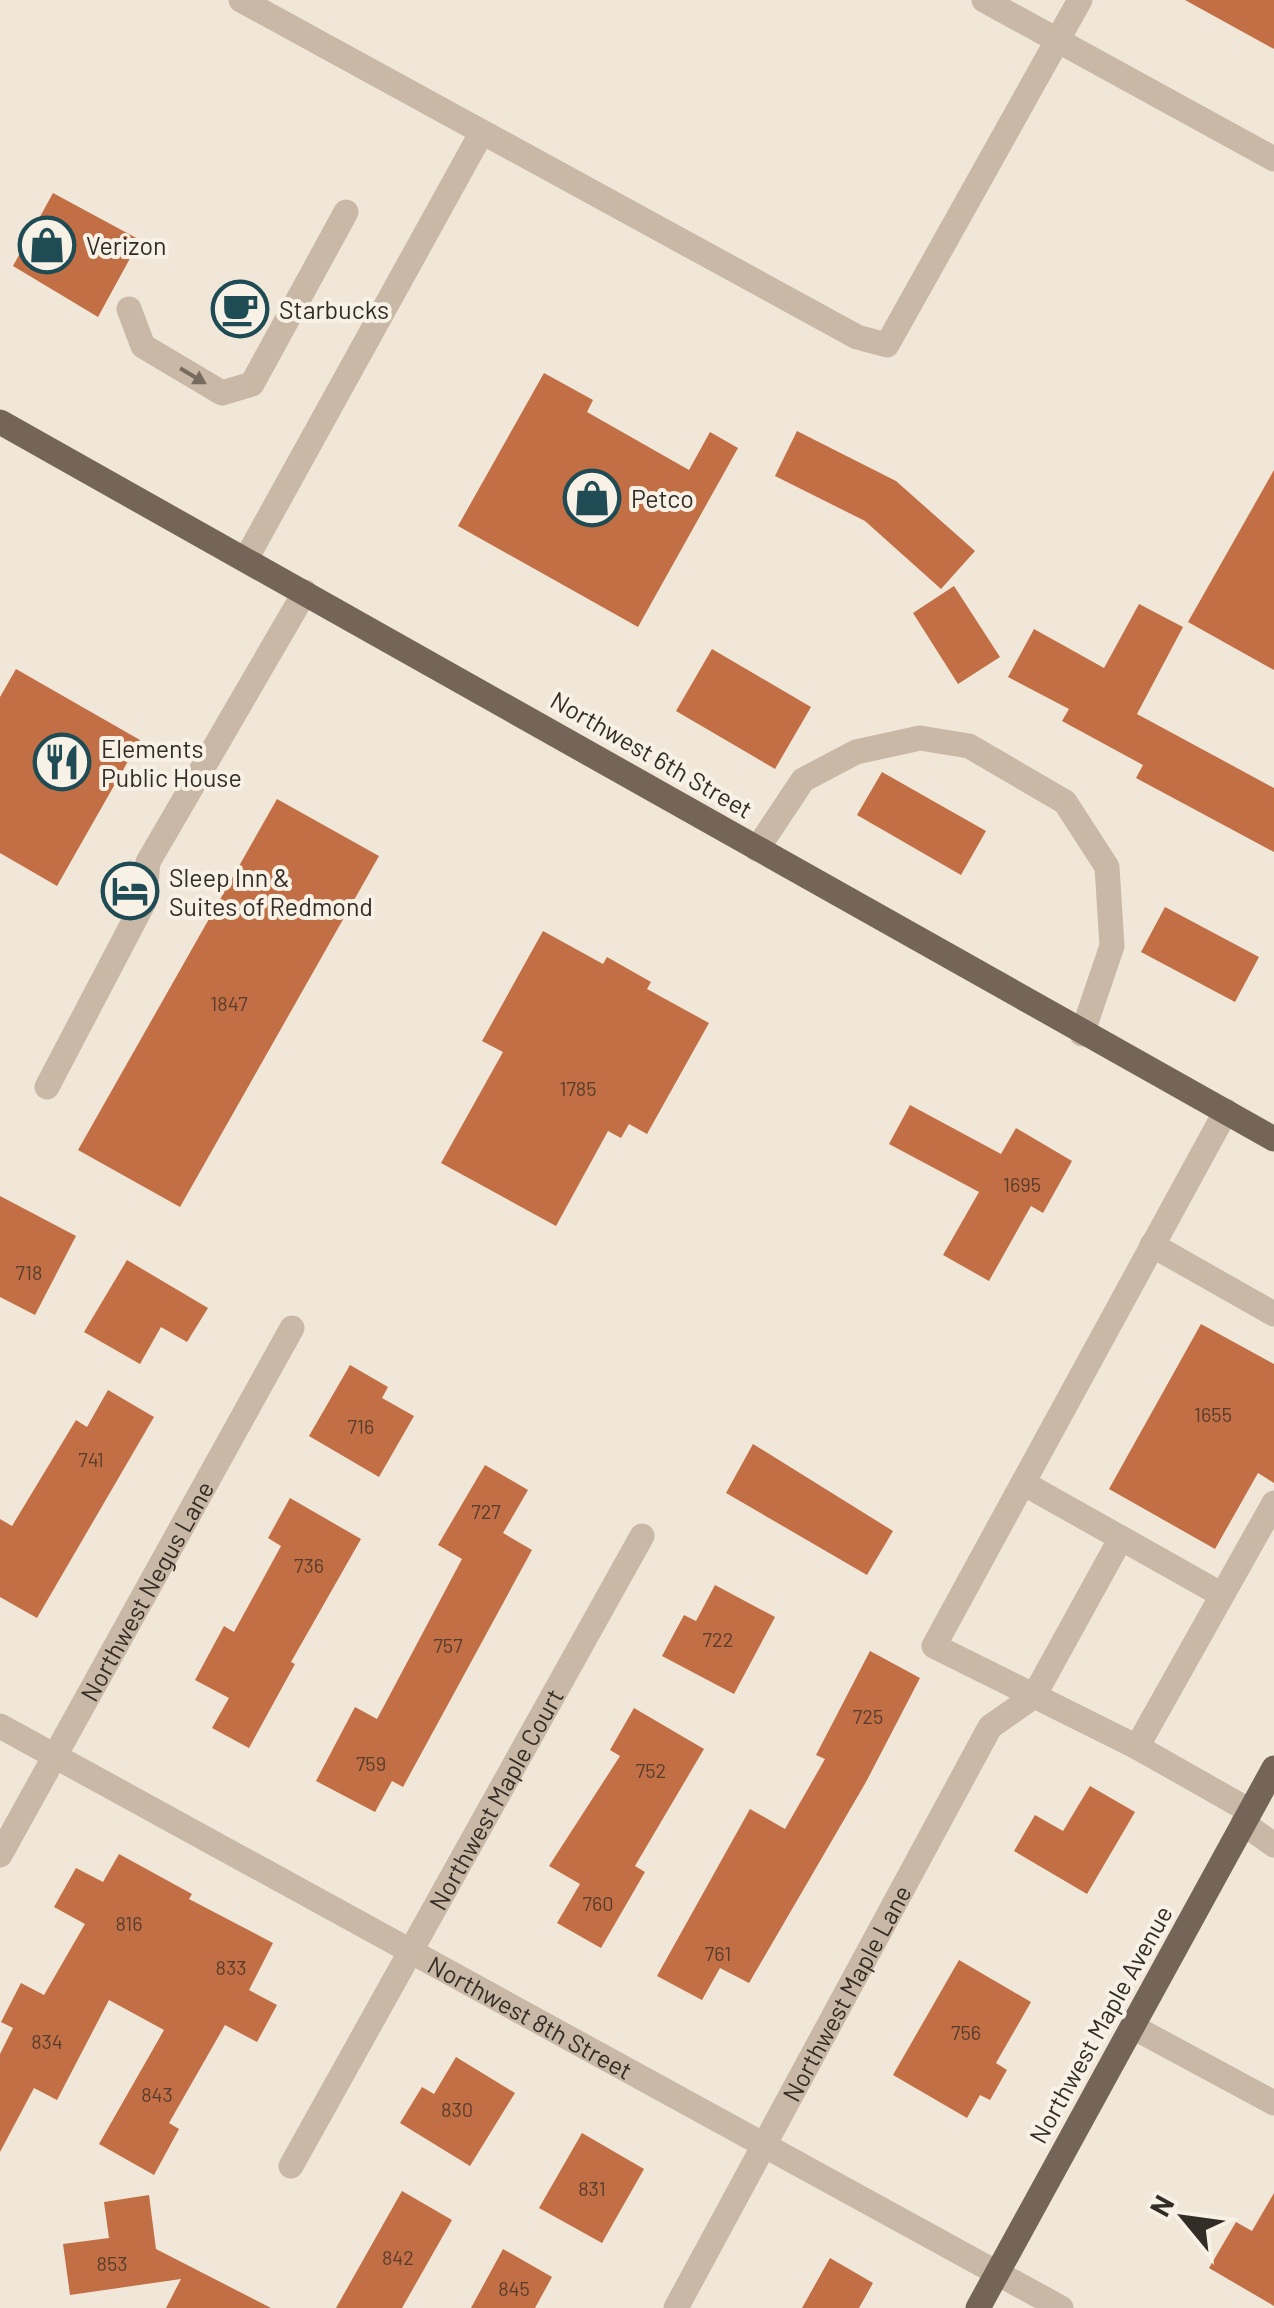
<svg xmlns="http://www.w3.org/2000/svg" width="1274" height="2308" font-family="Barlow,sans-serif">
  <rect width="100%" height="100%" fill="#f0e7d9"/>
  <path fill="#c26f45" d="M 1185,0 L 1274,0 L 1274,49 Z
    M 53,193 L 140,240 L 98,317 L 13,266 Z
    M 544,373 L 593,400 L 587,412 L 689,470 L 710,432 L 738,448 L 638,627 L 458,526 Z
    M 797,431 L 896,481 L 975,551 L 941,589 L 865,521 L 775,476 Z
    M 1274,470 L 1274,670 L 1188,622 Z
    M 954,586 L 1000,657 L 958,684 L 913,613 Z
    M 1139,604 L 1183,627 L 1137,714 L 1274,788 L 1274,852 L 1136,778 L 1143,765 L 1062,721 L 1069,709 L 1008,677 L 1034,629 L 1104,668 Z
    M 712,649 L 811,707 L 775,769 L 676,711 Z
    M 16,669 L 140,740 L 57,886 L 0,853 L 0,697 Z
    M 882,772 L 986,831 L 961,875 L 857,815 Z
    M 277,799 L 379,856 L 180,1207 L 78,1150 Z
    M 1165,907 L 1259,957 L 1235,1002 L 1141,952 Z
    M 543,931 L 603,964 L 607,957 L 651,982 L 647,989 L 709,1023 L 647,1134 L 629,1124 L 621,1138 L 608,1131 L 556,1226 L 441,1163 L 503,1052 L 482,1041 Z
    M 910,1105 L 1001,1154 L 1016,1128 L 1072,1161 L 1043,1213 L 1031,1206 L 989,1281 L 943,1255 L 979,1192 L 889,1144 Z
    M 0,1196 L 76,1236 L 35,1315 L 0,1297 Z
    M 127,1260 L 208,1308 L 187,1342 L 161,1327 L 140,1364 L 84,1332 Z
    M 1201,1324 L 1274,1364 L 1274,1483 L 1258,1473 L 1215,1549 L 1109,1489 Z
    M 350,1365 L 388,1387 L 382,1398 L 414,1416 L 379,1477 L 309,1436 Z
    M 108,1390 L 154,1417 L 37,1618 L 0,1597 L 0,1519 L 12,1526 L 76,1420 L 87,1427 Z
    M 753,1444 L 893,1531 L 867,1575 L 726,1493 Z
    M 485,1465 L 528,1490 L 503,1533 L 532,1550 L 403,1787 L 392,1781 L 375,1812 L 316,1781 L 355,1707 L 377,1719 L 462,1559 L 438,1545 Z
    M 290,1498 L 361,1539 L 291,1662 L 295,1664 L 249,1748 L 212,1728 L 229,1698 L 195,1680 L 224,1626 L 234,1632 L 281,1546 L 268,1538 Z
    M 715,1585 L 775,1617 L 734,1694 L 662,1656 L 684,1615 L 696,1621 Z
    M 870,1651 L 920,1678 L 866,1782 L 749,1983 L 720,1968 L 702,2000 L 657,1976 L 750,1809 L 785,1829 L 825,1759 L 816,1755 Z
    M 634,1708 L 704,1749 L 635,1866 L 645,1872 L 601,1948 L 557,1923 L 580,1884 L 549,1866 L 620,1756 L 610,1750 Z
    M 1090,1786 L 1135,1812 L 1087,1894 L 1014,1851 L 1035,1815 L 1063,1831 Z
    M 119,1854 L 192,1894 L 189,1899 L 273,1943 L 249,1990 L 277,2005 L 257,2042 L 225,2025 L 169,2123 L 179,2129 L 154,2175 L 99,2144 L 164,2030 L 109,2000 L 57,2100 L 34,2088 L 0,2152 L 0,2054 L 13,2028 L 1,2022 L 21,1983 L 44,1995 L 85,1924 L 54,1907 L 76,1868 L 103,1882 Z
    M 959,1960 L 1031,2002 L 996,2063 L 1007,2070 L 990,2100 L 980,2095 L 967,2118 L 893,2075 Z
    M 456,2057 L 515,2093 L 470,2166 L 400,2123 L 422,2087 L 434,2094 Z
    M 582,2133 L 644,2169 L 602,2243 L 539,2208 Z
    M 402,2191 L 452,2220 L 402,2308 L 336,2308 Z
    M 1274,2193 L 1274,2306 L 1209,2268 L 1236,2222 L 1252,2231 Z
    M 149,2195 L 156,2249 L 271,2308 L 166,2308 L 181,2279 L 70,2295 L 63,2244 L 109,2238 L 104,2202 Z
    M 503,2249 L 552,2277 L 535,2308 L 471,2308 Z
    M 830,2258 L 873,2283 L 859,2308 L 802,2308 Z"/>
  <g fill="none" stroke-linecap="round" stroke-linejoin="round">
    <g stroke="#c8b8a5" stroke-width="25">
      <path d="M 241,0 L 857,337 L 887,345 L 1080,0"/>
      <path d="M 984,0 L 1274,159"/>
      <path d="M 129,309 L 143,346 L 222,393 L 252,384 L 346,212"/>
      <path d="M 246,559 L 482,132"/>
      <path d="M 757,849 L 803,780 L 856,752 L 920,738 L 969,746 L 1065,802 L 1107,867 L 1112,946 L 1082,1034"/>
      <path d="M 47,1087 L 144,902 L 148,862 L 305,592"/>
      <path d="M 1226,1111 L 934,1646 L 1137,1747 L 1250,1811"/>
      <path d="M 1152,1245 L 1274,1314"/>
      <path d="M 1023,1483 L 1121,1538"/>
      <path id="s1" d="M 0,1726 L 1061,2308"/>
      <path d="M 1137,1747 L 1274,1503"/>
      <path d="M 1243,1823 L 1274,1845"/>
      <path id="s2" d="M 0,1855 L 292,1328"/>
      <path d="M 1133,2027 L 1274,2103"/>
      <path id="s3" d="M 291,2166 L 642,1536"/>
      <path id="s4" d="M 676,2308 L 990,1727 L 1034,1696 L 1121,1538 L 1222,1595"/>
    </g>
    <path stroke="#756458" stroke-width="25" d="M 0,422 L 1274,1139
      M 978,2308 L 1274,1768"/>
  </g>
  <defs><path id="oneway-solid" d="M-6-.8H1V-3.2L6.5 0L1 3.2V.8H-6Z" transform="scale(2.5)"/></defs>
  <use fill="#776b5f" href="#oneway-solid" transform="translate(193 376) rotate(31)"/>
  <defs>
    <g id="shop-ring" transform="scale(2.875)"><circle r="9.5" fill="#f8f1e5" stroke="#1e4b54" stroke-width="1.5"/><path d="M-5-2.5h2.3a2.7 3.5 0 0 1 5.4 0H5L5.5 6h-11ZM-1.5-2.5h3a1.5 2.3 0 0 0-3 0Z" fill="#1e4b54"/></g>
    <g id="cafe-ring" transform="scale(2.875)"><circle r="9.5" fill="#f8f1e5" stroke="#1e4b54" stroke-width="1.5"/><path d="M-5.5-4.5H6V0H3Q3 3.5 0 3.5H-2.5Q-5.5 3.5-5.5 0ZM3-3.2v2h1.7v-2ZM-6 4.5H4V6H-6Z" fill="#1e4b54"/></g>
    <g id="restaurant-ring" transform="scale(2.875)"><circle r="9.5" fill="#f8f1e5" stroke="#1e4b54" stroke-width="1.5"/><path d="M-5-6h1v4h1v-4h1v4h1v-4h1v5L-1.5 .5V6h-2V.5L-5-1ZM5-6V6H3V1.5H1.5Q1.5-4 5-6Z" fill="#1e4b54"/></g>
    <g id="hotel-ring" transform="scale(2.875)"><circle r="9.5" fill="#f8f1e5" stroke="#1e4b54" stroke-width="1.5"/><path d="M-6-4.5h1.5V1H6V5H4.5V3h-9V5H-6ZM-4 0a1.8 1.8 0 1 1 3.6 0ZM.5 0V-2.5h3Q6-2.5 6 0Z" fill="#1e4b54"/></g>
  </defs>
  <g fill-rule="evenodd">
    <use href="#shop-ring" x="47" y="245"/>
    <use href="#cafe-ring" x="240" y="309"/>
    <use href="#shop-ring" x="592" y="498"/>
    <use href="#restaurant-ring" x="62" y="762"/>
    <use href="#hotel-ring" x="130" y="891"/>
  </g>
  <g text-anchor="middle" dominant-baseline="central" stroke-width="8" stroke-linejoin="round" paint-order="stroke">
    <g font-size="20" fill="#583d2e">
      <text x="229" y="1003">1847</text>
      <text x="578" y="1088">1785</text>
      <text x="1022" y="1184">1695</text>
      <text x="29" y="1272">718</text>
      <text x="1213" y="1414">1655</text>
      <text x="361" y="1426">716</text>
      <text x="91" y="1459">741</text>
      <text x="486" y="1511">727</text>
      <text x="309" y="1565">736</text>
      <text x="718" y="1639">722</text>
      <text x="448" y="1645">757</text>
      <text x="868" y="1716">725</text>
      <text x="371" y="1763">759</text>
      <text x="651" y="1770">752</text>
      <text x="598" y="1903">760</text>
      <text x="129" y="1923">816</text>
      <text x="718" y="1953">761</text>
      <text x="231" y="1967">833</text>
      <text x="966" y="2032">756</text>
      <text x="47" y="2041">834</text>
      <text x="157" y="2094">843</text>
      <text x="457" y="2109">830</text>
      <text x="592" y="2188">831</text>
      <text x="398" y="2257">842</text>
      <text x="112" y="2263">853</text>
      <text x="514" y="2288">845</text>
    </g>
    <g font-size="25" fill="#342c26" stroke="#f8f1e5" text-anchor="start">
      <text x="86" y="245">Verizon</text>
      <text x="279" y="309">Starbucks</text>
      <text x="631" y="498">Petco</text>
      <text x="101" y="748">Elements<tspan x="101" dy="29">Public House</tspan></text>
      <text x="169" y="877">Sleep Inn &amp;<tspan x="169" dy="29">Suites of Redmond</tspan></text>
    </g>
    <g font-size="25" fill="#342c26" stroke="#f8f1e5">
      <text transform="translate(652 754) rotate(30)">Northwest 6th Street</text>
      <text stroke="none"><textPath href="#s2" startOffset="302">Northwest Negus Lane</textPath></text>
      <text stroke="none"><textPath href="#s3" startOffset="420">Northwest Maple Court</textPath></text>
      <text stroke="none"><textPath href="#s4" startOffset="358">Northwest Maple Lane</textPath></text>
      <text stroke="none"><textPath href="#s1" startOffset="605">Northwest 8th Street</textPath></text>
      <text transform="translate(1100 2024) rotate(-61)">Northwest Maple Avenue</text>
    </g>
  </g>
  <g transform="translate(1184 2218) rotate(299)" stroke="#f8f1e5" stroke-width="8" paint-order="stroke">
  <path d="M0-8L18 38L0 25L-18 38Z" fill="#342c26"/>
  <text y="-15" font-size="28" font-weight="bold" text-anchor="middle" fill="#342c26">N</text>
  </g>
</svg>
